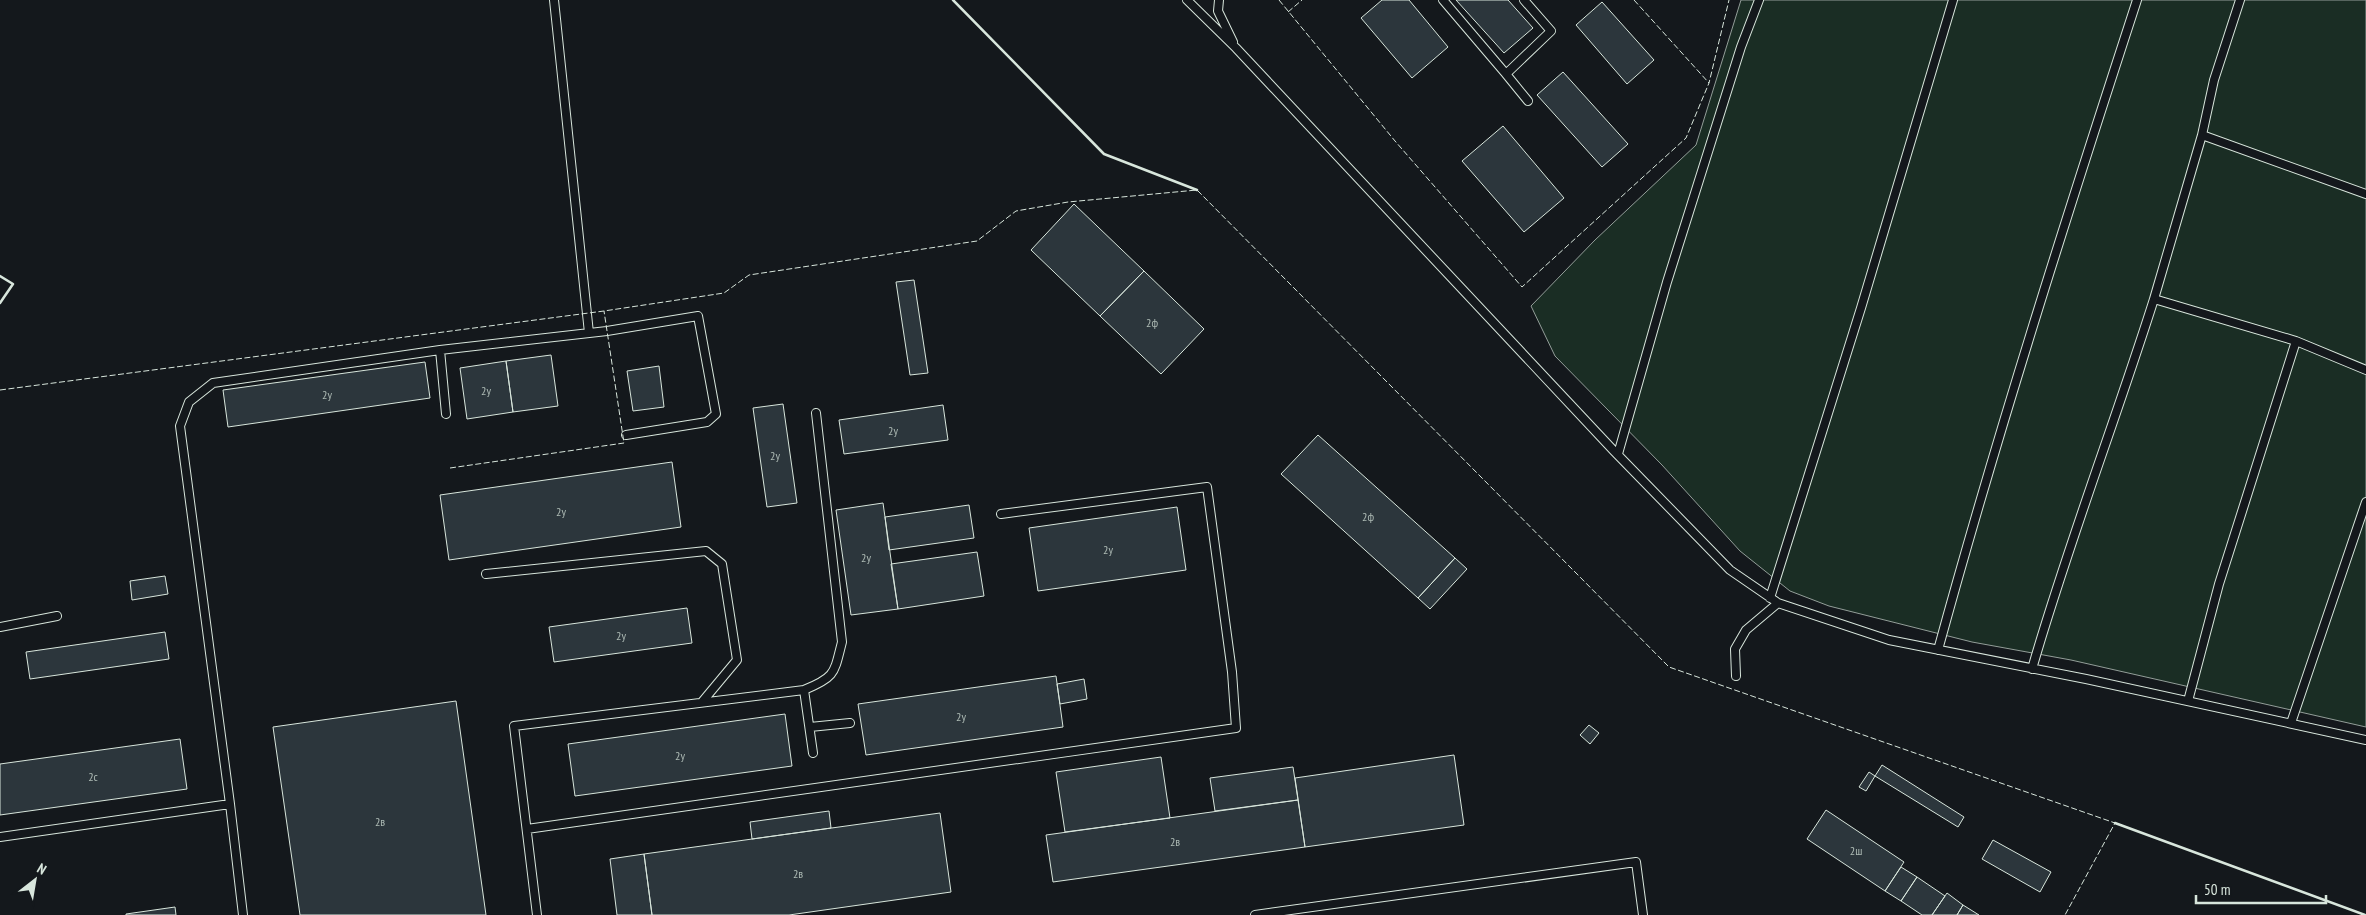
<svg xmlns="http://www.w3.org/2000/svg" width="2366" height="915" font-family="'PT Sans Narrow',sans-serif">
  <rect width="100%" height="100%" fill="#14181c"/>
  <path fill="#1a2d24" stroke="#939e99" d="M 1741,0 L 2366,0 L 2366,727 L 2071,660 L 1972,642 L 1829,606 L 1790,591 L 1740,551 L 1662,465 L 1555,356 L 1531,306 L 1595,240 L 1696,145 Z"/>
  <path fill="#2c363c" stroke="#d8e6dc" d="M 1382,0 L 1409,0 L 1448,47 L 1412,78 L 1361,18 Z
    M 1456,0 L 1508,0 L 1533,28 L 1504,53 Z
    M 1602,2 L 1654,60 L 1627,84 L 1576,25 Z
    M 1563,72 L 1628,144 L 1602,167 L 1537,95 Z
    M 1503,126 L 1564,198 L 1524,232 L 1462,161 Z
    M 1074,204 L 1144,271 L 1100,316 L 1031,250 Z
    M 1144,271 L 1204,329 L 1161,374 L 1100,316 Z
    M 914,280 L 928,373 L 910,375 L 896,282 Z
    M 551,355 L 558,406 L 513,412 L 506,361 Z
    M 506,361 L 513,412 L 467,419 L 460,368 Z
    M 425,362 L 430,398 L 228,427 L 223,390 Z
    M 659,366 L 664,407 L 633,411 L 627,371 Z
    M 783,404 L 797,503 L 767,507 L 753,408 Z
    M 943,405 L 948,440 L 844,454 L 839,420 Z
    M 1318,435 L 1455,558 L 1418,598 L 1281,474 Z
    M 672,462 L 681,527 L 449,560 L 440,495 Z
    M 883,503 L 898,609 L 851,615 L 836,510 Z
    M 969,505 L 974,538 L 889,550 L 885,517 Z
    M 1177,507 L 1186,570 L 1038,591 L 1029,528 Z
    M 977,552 L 984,596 L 898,609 L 891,564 Z
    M 1455,558 L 1467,569 L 1430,609 L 1418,598 Z
    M 165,576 L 168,594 L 132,600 L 130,581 Z
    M 687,608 L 692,643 L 554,662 L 549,627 Z
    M 165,632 L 169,659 L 30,679 L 26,652 Z
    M 1056,676 L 1063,727 L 866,755 L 858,704 Z
    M 1084,679 L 1087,699 L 1060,704 L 1057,684 Z
    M 456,701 L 486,915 L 300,915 L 273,727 Z
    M 785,714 L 792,766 L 575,796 L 568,744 Z
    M 1589,725 L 1599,733 L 1590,744 L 1580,735 Z
    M 180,739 L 187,789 L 0,815 L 0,764 Z
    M 1454,755 L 1464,825 L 1305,847 L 1295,778 Z
    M 1161,757 L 1170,818 L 1065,832 L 1056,772 Z
    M 1882,765 L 1964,817 L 1958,827 L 1875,776 Z
    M 1293,767 L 1298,800 L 1215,811 L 1210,778 Z
    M 1869,772 L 1875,776 L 1866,791 L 1859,787 Z
    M 1298,800 L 1305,847 L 1053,882 L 1046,835 Z
    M 1826,810 L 1904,862 L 1885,891 L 1807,839 Z
    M 829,811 L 831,828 L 752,839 L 750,822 Z
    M 940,813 L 951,892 L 789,915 L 652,915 L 644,854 Z
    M 1993,840 L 2051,872 L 2040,892 L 1982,859 Z
    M 644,854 L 652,915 L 617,915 L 610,859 Z
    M 1901,867 L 1917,877 L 1901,901 L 1885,891 Z
    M 1917,877 L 1945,896 L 1932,915 L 1922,915 L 1901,901 Z
    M 1947,893 L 1963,905 L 1957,915 L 1932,915 Z
    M 1963,905 L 1979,915 L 1957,915 Z
    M 175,907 L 176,915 L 126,915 L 126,914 Z"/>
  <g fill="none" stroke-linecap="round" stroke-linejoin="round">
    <g stroke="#d8e6dc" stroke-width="10">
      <path id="service" d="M 554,0 L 589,333
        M 1187,0 L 1236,48 L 1614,451 L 1730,570 L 1778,603 L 1889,640 L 2086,679 L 2366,740
        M 1219,0 L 1218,11 L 1233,42
        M 1443,0 L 1506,74
        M 1524,0 L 1551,31 L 1506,74 L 1528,101
        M 2240,0 L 2214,80 L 2202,135 L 2366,194
        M 2202,135 L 2154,299 L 2296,341 L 2366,370
        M 440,350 L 446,414
        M 1618,454 L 1667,282 L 1741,47 L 1759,0
        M 486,574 L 706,551 L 722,564 L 737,660 L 702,702
        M 1770,598 L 1861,308 L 1953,0
        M 0,627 L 57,616
        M 1938,650 C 1998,431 2067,215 2137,0
        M 2032,669 C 2068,544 2115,422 2154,299
        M 1736,676 L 1735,649 L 1746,630 L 1778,603
        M 804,690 L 813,753
        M 2188,701 L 2219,584 L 2296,341
        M 2291,723 L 2366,502
        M 810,727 L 850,723
        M 230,804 L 243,915
        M 527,829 L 1236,728 L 1232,672 L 1207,487 L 1001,514
        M 0,837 L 230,804 L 180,426 L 189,402 L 213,383 L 440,350 L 607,331 L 698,316 L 716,414 L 707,422 L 626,435
        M 537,915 L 514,726 L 804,690 C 836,677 834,673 842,642 L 816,413
        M 1255,915 L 1636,862 L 1643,915"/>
    </g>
    <use href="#service" stroke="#14181c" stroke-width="8"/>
    <path stroke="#d8e6dc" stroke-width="1" stroke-dasharray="6 2.5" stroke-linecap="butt" d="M 1279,0 L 1395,141 L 1522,287 L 1686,138 L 1709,83 L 1729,0
      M 1634,0 L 1709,83
      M 1288,12 L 1302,0
      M 0,390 L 604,311 L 724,293 L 749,275 L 977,241 L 1016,211 L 1068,202 L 1197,190 L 1669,667 L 2115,823 L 2065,915
      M 450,468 L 624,443 L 604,311"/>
    <path stroke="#d8e6dc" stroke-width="2.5" d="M 953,0 L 1104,154 L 1197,190
      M 0,276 L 13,284 L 0,303
      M 2115,823 L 2365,915"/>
  </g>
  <g text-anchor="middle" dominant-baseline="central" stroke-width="4" stroke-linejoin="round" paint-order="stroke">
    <g font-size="12" fill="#adbab4">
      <text x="1152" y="322">2ф</text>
      <text x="486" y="390">2у</text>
      <text x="327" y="394">2у</text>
      <text x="893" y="430">2у</text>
      <text x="775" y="455">2у</text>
      <text x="561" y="511">2у</text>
      <text x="1368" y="516">2ф</text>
      <text x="1108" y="549">2у</text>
      <text x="866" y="557">2у</text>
      <text x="621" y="635">2у</text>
      <text x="961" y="716">2у</text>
      <text x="680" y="755">2у</text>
      <text x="93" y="776">2с</text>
      <text x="380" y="821">2в</text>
      <text x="1175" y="841">2в</text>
      <text x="1856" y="850">2ш</text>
      <text x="798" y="873">2в</text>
    </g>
  </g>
  <g transform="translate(35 880) rotate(31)" stroke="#14181c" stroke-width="4" paint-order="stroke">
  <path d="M0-4L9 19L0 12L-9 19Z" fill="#d8e6dc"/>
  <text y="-8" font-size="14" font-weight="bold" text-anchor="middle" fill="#d8e6dc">N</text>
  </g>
  <path d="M2196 895v8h130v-8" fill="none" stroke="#d8e6dc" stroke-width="2.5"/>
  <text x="2204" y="895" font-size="15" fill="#d8e6dc" stroke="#14181c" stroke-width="4" paint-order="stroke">50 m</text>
</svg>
